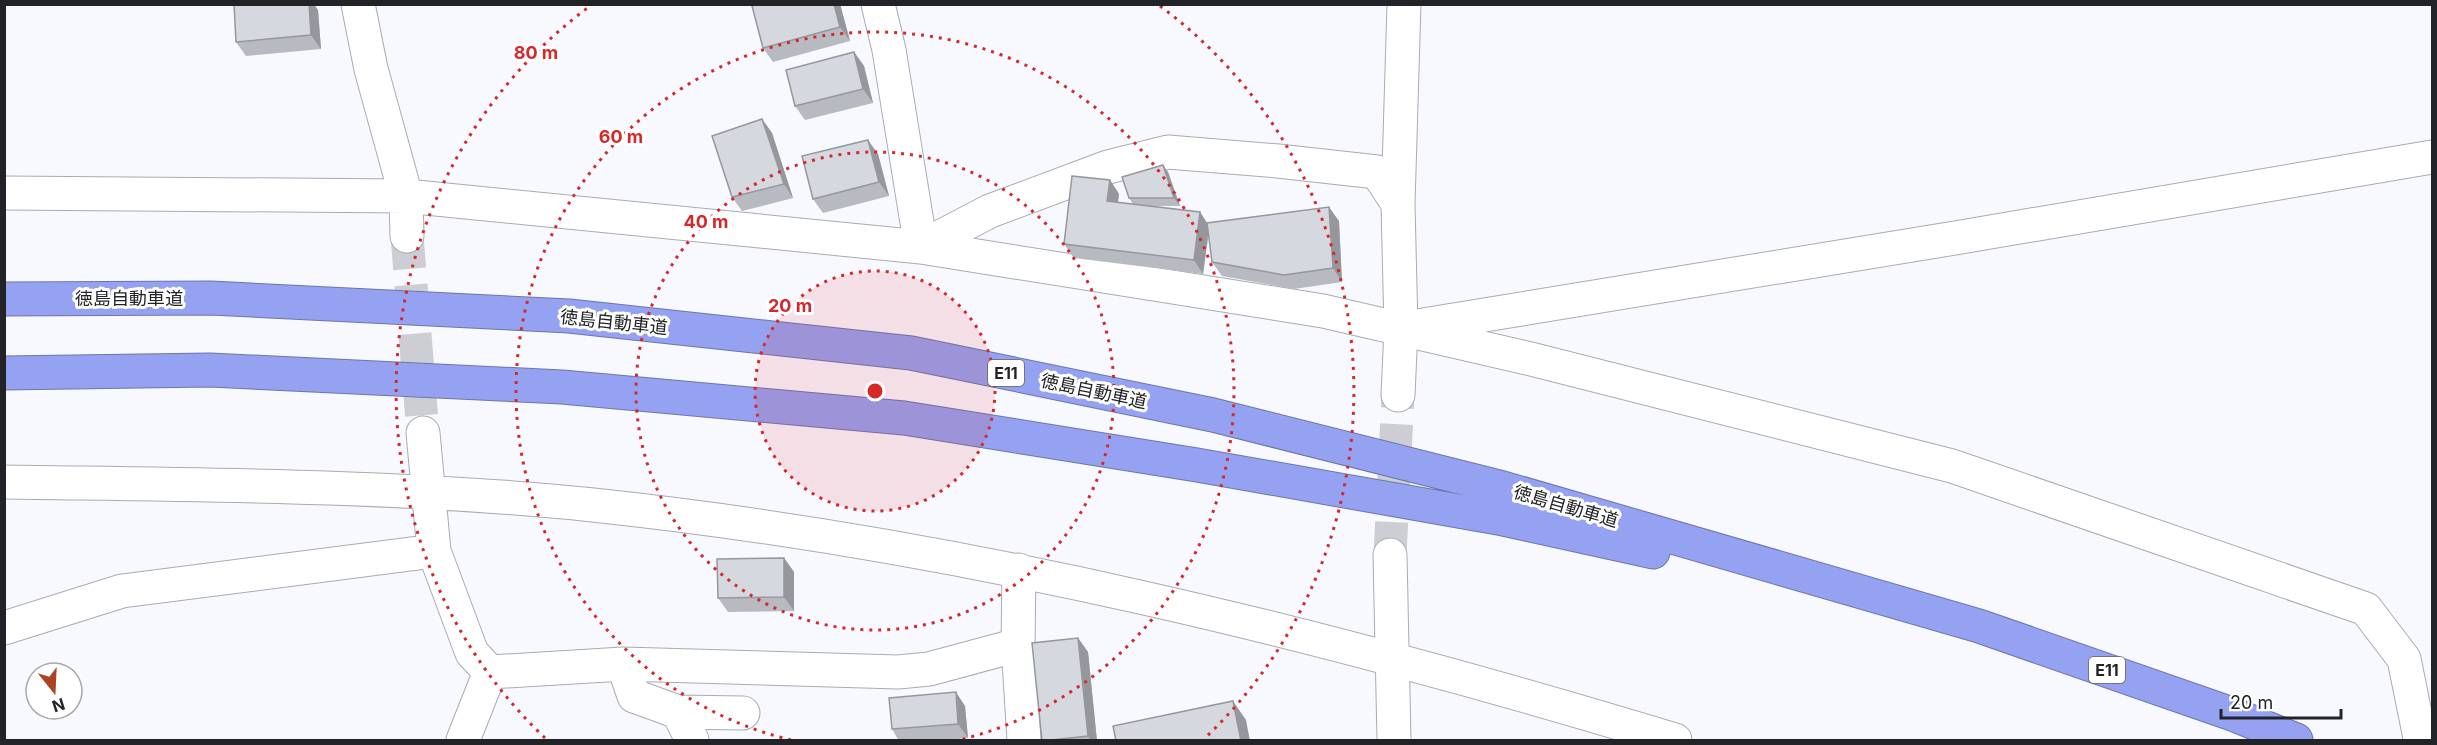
<svg xmlns="http://www.w3.org/2000/svg" width="2437" height="745" font-family="Inter,'Noto Sans JP',sans-serif">
  <rect width="100%" height="100%" fill="#f8f9ff"/>
  <g fill="none" stroke-linecap="round" stroke-linejoin="round">
    <path stroke="#cdced4" stroke-width="33" stroke-dasharray="33 16" stroke-linecap="butt" d="M 407,236 L 423,433
      M 1390,555 L 1398,395"/>
    <g stroke="#a9abb3" stroke-width="35">
      <path id="minor" d="M 358,4 L 371,69 L 406,196 L 407,236
        M 878,4 L 889,50 L 921,247 L 990,211 L 1108,167 L 1168,152 L 1278,161 L 1377,172 L 1398,204 L 1401,329 L 1398,395
        M 4,193 L 406,196 L 921,247 L 1323,311 L 1531,359 L 1952,466 L 2366,609 L 2404,659 L 2420,738 L 2425,740
        M 1398,204 L 1404,4
        M 1417,326 L 1961,237 L 2432,157
        M 423,433 L 434,551 L 472,653 L 490,672 L 623,664 L 898,672 L 929,669 L 1018,645 L 1019,570
        M 4,482 C 200,485 398,485 593,505 C 961,544 1322,633 1675,740
        M 1390,555 L 1394,740
        M 4,628 L 122,591 L 434,551
        M 1018,645 L 1024,740
        M 623,664 L 634,696 L 678,712 L 692,740
        M 678,712 L 743,713
        M 463,740 L 490,672"/>
    </g>
    <g stroke="#6c76aa" stroke-width="35">
      <path id="highway" d="M 4,299 L 211,298 L 569,316 L 911,353 L 1213,415 L 1503,488 L 1979,626 L 2235,715 L 2296,740
        M 4,373 L 210,370 L 562,387 L 904,418 L 1197,465 L 1498,518 L 1653,552"/>
    </g>
    <use href="#minor" stroke="#fff" stroke-width="33"/>
    <use href="#highway" stroke="#94a2f1" stroke-width="33"/>
  </g>
  <path fill="#b8bac1" d="M 757,4 L 840,4 L 850,41 L 773,62 L 763,48 Z
    M 318,10 L 321,49 L 246,56 L 236,42 Z
    M 854,52 L 864,66 L 873,103 L 805,120 L 795,106 Z
    M 762,119 L 772,133 L 793,198 L 742,211 L 732,197 Z
    M 878,154 L 889,196 L 823,213 L 813,199 Z
    M 1168,172 L 1180,206 L 1146,206 L 1200,212 L 1207,223 L 1339,221 L 1342,282 L 1294,289 L 1222,276 L 1212,262 L 1209,233 L 1203,274 L 1074,258 L 1064,244 L 1110,180 L 1119,194 L 1118,203 L 1133,204 L 1129,198 Z
    M 784,558 L 794,572 L 794,611 L 728,612 L 718,598 Z
    M 1078,638 L 1088,652 L 1097,741 L 1042,741 Z
    M 965,706 L 968,738 L 937,741 L 899,741 L 892,729 Z"/>
  <path fill="#96979d" d="M 309,4 L 314,4 L 318,10 L 321,49 L 311,35 Z
    M 834,4 L 840,4 L 850,41 L 840,27 Z
    M 854,52 L 864,66 L 873,103 L 863,89 Z
    M 762,119 L 772,133 L 793,198 L 784,184 Z
    M 868,140 L 878,154 L 889,196 L 879,182 Z
    M 1163,165 L 1168,172 L 1180,206 L 1174,198 Z
    M 1110,180 L 1119,194 L 1116,215 L 1107,201 Z
    M 1329,207 L 1339,221 L 1342,282 L 1333,268 Z
    M 1200,212 L 1209,226 L 1203,274 L 1194,260 Z
    M 784,558 L 794,572 L 794,611 L 784,597 Z
    M 1078,638 L 1088,652 L 1097,741 L 1091,741 L 1088,736 Z
    M 956,692 L 965,706 L 968,738 L 958,724 Z
    M 1233,701 L 1246,720 L 1250,741 L 1241,741 Z"/>
  <path fill="#d6d8e0" stroke="#96979d" stroke-width="1.5" d="M 234,4 L 309,4 L 311,35 L 236,42 Z
    M 757,4 L 834,4 L 840,27 L 763,48 L 752,6 Z
    M 854,52 L 863,89 L 795,106 L 786,70 Z
    M 762,119 L 784,184 L 732,197 L 712,136 Z
    M 868,140 L 879,182 L 813,199 L 802,156 Z
    M 1163,165 L 1174,198 L 1129,198 L 1122,177 Z
    M 1072,176 L 1110,180 L 1107,201 L 1200,212 L 1194,260 L 1064,244 Z
    M 1329,207 L 1333,268 L 1284,275 L 1212,262 L 1207,223 Z
    M 784,558 L 784,597 L 718,598 L 717,559 Z
    M 1078,638 L 1088,736 L 1042,741 L 1032,643 Z
    M 956,692 L 958,724 L 892,729 L 889,698 Z
    M 1233,701 L 1241,741 L 1116,741 L 1113,726 Z"/>
  <circle cx="875" cy="391" r="120" fill="#d62828" fill-opacity=".12"/>
  <g fill="none" stroke="#d62828" stroke-width="3" stroke-dasharray="3 6">
    <circle cx="875" cy="391" r="120"/>
    <circle cx="875" cy="391" r="239"/>
    <path d="M791 740A359 359 0 1 1 959 740"/>
    <path d="M545 738A479 479 0 0 1 590 6M1160 6A479 479 0 0 1 1205 738"/>
  </g>
  <g text-anchor="middle" dominant-baseline="central" stroke-width="6" stroke-linejoin="round" paint-order="stroke">
    <g fill="#fff" stroke="#646567" stroke-width="1.5">
      <rect x="988" y="360" width="36" height="26" rx="4.5"/>
      <rect x="2089" y="657" width="36" height="26" rx="4.5"/>
    </g>
    <g font-size="16" font-weight="bold" fill="#222326">
      <text x="1006" y="373">E11</text>
      <text x="2107" y="670">E11</text>
    </g>
    <g font-size="18" fill="#222326" stroke="#fff">
      <text x="129" y="298">徳島自動車道</text>
      <text transform="translate(614 322) rotate(6)">徳島自動車道</text>
      <text transform="translate(1094 391) rotate(12)">徳島自動車道</text>
      <text transform="translate(1566 506) rotate(16)">徳島自動車道</text>
    </g>
  </g>
  <circle cx="875" cy="391" r="9" fill="#d62828" stroke="#fff" stroke-width="3"/>
  <g font-size="18" text-anchor="middle" font-weight="bold" fill="#d62828" stroke="#fff" stroke-width="6" stroke-linejoin="round" paint-order="stroke">
    <text x="536" y="59">80 m</text>
    <text x="621" y="143">60 m</text>
    <text x="706" y="228">40 m</text>
    <text x="790" y="312">20 m</text>
  </g>
  <rect width="2437" height="745" fill="none" stroke="#222326" stroke-width="12"/>
  <g transform="translate(54 691) rotate(162)"><circle r="28" fill="#ffffff" stroke="#a7a7a8" stroke-width="1.5"/>
  <path d="M0-4.5L10 22L0 15L-10 22Z" fill="#ab4420"/>
  <text y="-9" font-size="16" font-weight="bold" text-anchor="middle" fill="#222326">N</text>
  </g>
  <path d="M2221 709v9h120v-9" fill="none" stroke="#222326" stroke-width="3"/>
  <text x="2230" y="709" font-size="18" fill="#222326" stroke="#ffffff" stroke-width="4.5" paint-order="stroke">20 m</text>
</svg>
